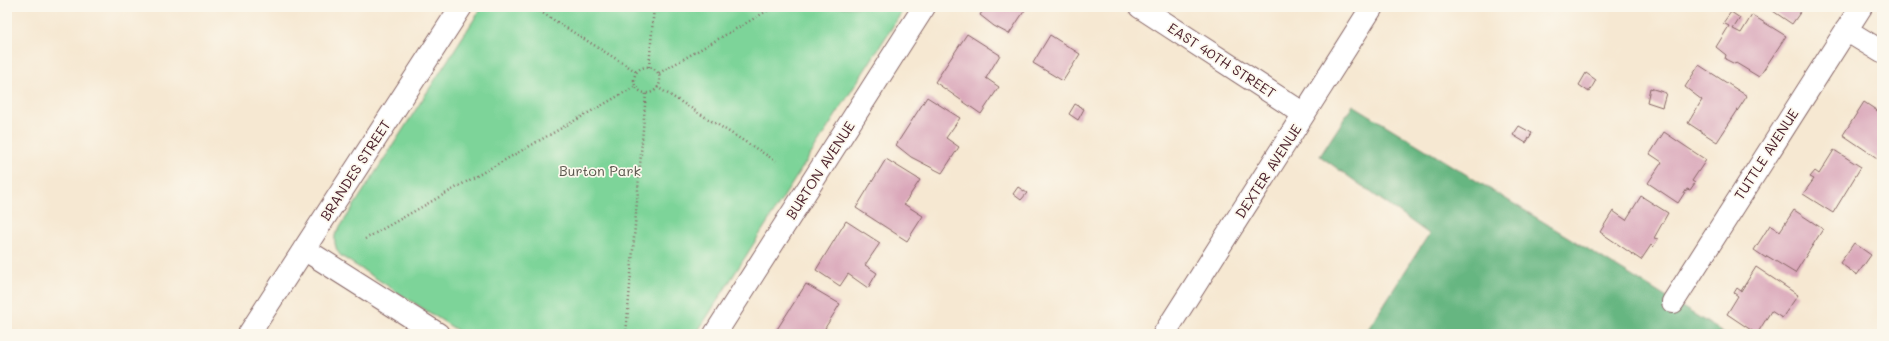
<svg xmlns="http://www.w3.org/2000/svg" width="1889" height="341" font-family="Mali,sans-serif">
  <rect width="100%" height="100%" fill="#fbf7ec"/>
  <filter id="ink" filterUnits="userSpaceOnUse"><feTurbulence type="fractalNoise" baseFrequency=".025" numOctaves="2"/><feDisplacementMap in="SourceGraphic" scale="8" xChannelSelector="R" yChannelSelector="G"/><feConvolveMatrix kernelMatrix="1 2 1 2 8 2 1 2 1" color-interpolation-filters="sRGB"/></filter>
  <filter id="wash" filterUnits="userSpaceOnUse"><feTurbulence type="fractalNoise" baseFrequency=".012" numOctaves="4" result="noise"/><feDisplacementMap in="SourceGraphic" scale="16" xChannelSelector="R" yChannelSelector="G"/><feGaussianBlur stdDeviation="0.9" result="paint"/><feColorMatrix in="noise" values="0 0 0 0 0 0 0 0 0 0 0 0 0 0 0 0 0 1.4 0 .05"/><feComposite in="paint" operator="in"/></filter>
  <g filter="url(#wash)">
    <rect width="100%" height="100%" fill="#f6e8d2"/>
    <path fill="#7dd499" stroke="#647a62" d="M 482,7 L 905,7 L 696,334 L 463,334 L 341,256 C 336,250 334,244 335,235 Z"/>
    <path fill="#66b681" stroke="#586a56" d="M 1353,105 L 1726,334 L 1365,334 L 1429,234 L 1320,156 Z"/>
    <g id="blocks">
      <path fill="#daa7ba" d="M 985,7 L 1027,7 L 1009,34 L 994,26 L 980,15 Z
        M 1767,7 L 1804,7 L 1792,24 Z
        M 1731,12 L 1740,18 L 1733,29 L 1741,33 L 1752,15 L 1786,36 L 1759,77 L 1736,63 L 1735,64 L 1725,59 L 1726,55 L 1716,47 L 1729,26 L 1723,23 Z
        M 967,34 L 1000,55 L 986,78 L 999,87 L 981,114 L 935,82 Z
        M 1050,35 L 1080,54 L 1063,81 L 1033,63 Z
        M 1699,65 L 1747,96 L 1717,142 L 1688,123 L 1702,100 L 1685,87 Z
        M 1586,73 L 1596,80 L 1589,92 L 1579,85 Z
        M 1650,88 L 1666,93 L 1662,107 L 1647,102 Z
        M 927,97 L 960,118 L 946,138 L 959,147 L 942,173 L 911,157 L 896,145 Z
        M 1864,102 L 1882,114 L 1882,159 L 1880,160 L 1843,135 Z
        M 1075,104 L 1084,109 L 1078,120 L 1069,114 Z
        M 1519,126 L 1532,133 L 1526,143 L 1513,135 Z
        M 1664,132 L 1706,160 L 1692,181 L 1695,183 L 1690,190 L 1687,189 L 1678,203 L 1648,183 L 1662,162 L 1650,154 Z
        M 1834,150 L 1861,167 L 1833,213 L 1803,194 L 1814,179 L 1810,177 L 1815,171 L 1819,174 Z
        M 886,159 L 920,180 L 904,204 L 923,216 L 907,241 L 856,208 Z
        M 1018,187 L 1027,193 L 1021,200 L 1013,194 Z
        M 1641,196 L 1668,213 L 1654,238 L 1658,239 L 1653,247 L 1651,245 L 1641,260 L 1600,232 L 1613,211 L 1626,220 Z
        M 1794,210 L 1823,229 L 1795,273 L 1767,256 L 1766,258 L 1754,250 L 1770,225 L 1780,231 Z
        M 846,221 L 880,243 L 865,265 L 877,273 L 868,288 L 848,274 L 840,286 L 816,270 Z
        M 1854,243 L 1871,255 L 1857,275 L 1840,263 Z
        M 1756,267 L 1798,295 L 1782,318 L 1771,311 L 1757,334 L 1727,314 L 1738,296 L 1734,293 L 1737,288 L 1741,291 Z
        M 806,284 L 840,304 L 825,328 L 834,334 L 774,334 Z"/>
    </g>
  </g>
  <g filter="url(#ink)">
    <use href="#blocks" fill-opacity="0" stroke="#866565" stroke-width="1"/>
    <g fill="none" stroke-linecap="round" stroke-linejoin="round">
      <g stroke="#866565" stroke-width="24">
        <path id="minor" d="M 1140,7 L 1304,114
          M 1846,30 L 1882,52
          M 304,249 L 438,334
          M 1673,302 L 1861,7
          M 249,334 L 461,7
          M 1164,334 L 1372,7"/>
      </g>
      <g stroke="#866565" stroke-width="24">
        <path id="tertiary" d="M 715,334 L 924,7"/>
      </g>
      <path stroke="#866565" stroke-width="2.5" stroke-dasharray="1 3" stroke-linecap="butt" d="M 533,7 L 637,72
        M 649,67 L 654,7
        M634 80a13 13 0 1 1 26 0a13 13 0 1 1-26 0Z
        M 659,73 L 774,7
        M 657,87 L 776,161
        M 365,239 L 636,86
        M 626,334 L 646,93"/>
      <use href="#minor" stroke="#fff" stroke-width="22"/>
      <use href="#tertiary" stroke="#fff" stroke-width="22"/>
    </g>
  </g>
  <g text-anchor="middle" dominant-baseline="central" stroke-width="3.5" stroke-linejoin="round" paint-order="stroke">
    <g font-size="14" fill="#4a1f2b" stroke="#fbf7ec">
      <text transform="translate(1222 60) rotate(33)">EAST 40TH STREET</text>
      <text transform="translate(1766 154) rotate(-57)">TUTTLE AVENUE</text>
      <text transform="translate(355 170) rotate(-57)">BRANDES STREET</text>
      <text transform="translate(820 170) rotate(-57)">BURTON AVENUE</text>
      <text transform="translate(1268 171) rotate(-57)">DEXTER AVENUE</text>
    </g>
    <g font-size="14" fill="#59554c" stroke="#fbf7ec">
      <text x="600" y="170">Burton Park</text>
    </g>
  </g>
  <rect width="1889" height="341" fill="none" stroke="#fbf7ec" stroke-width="24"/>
</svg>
